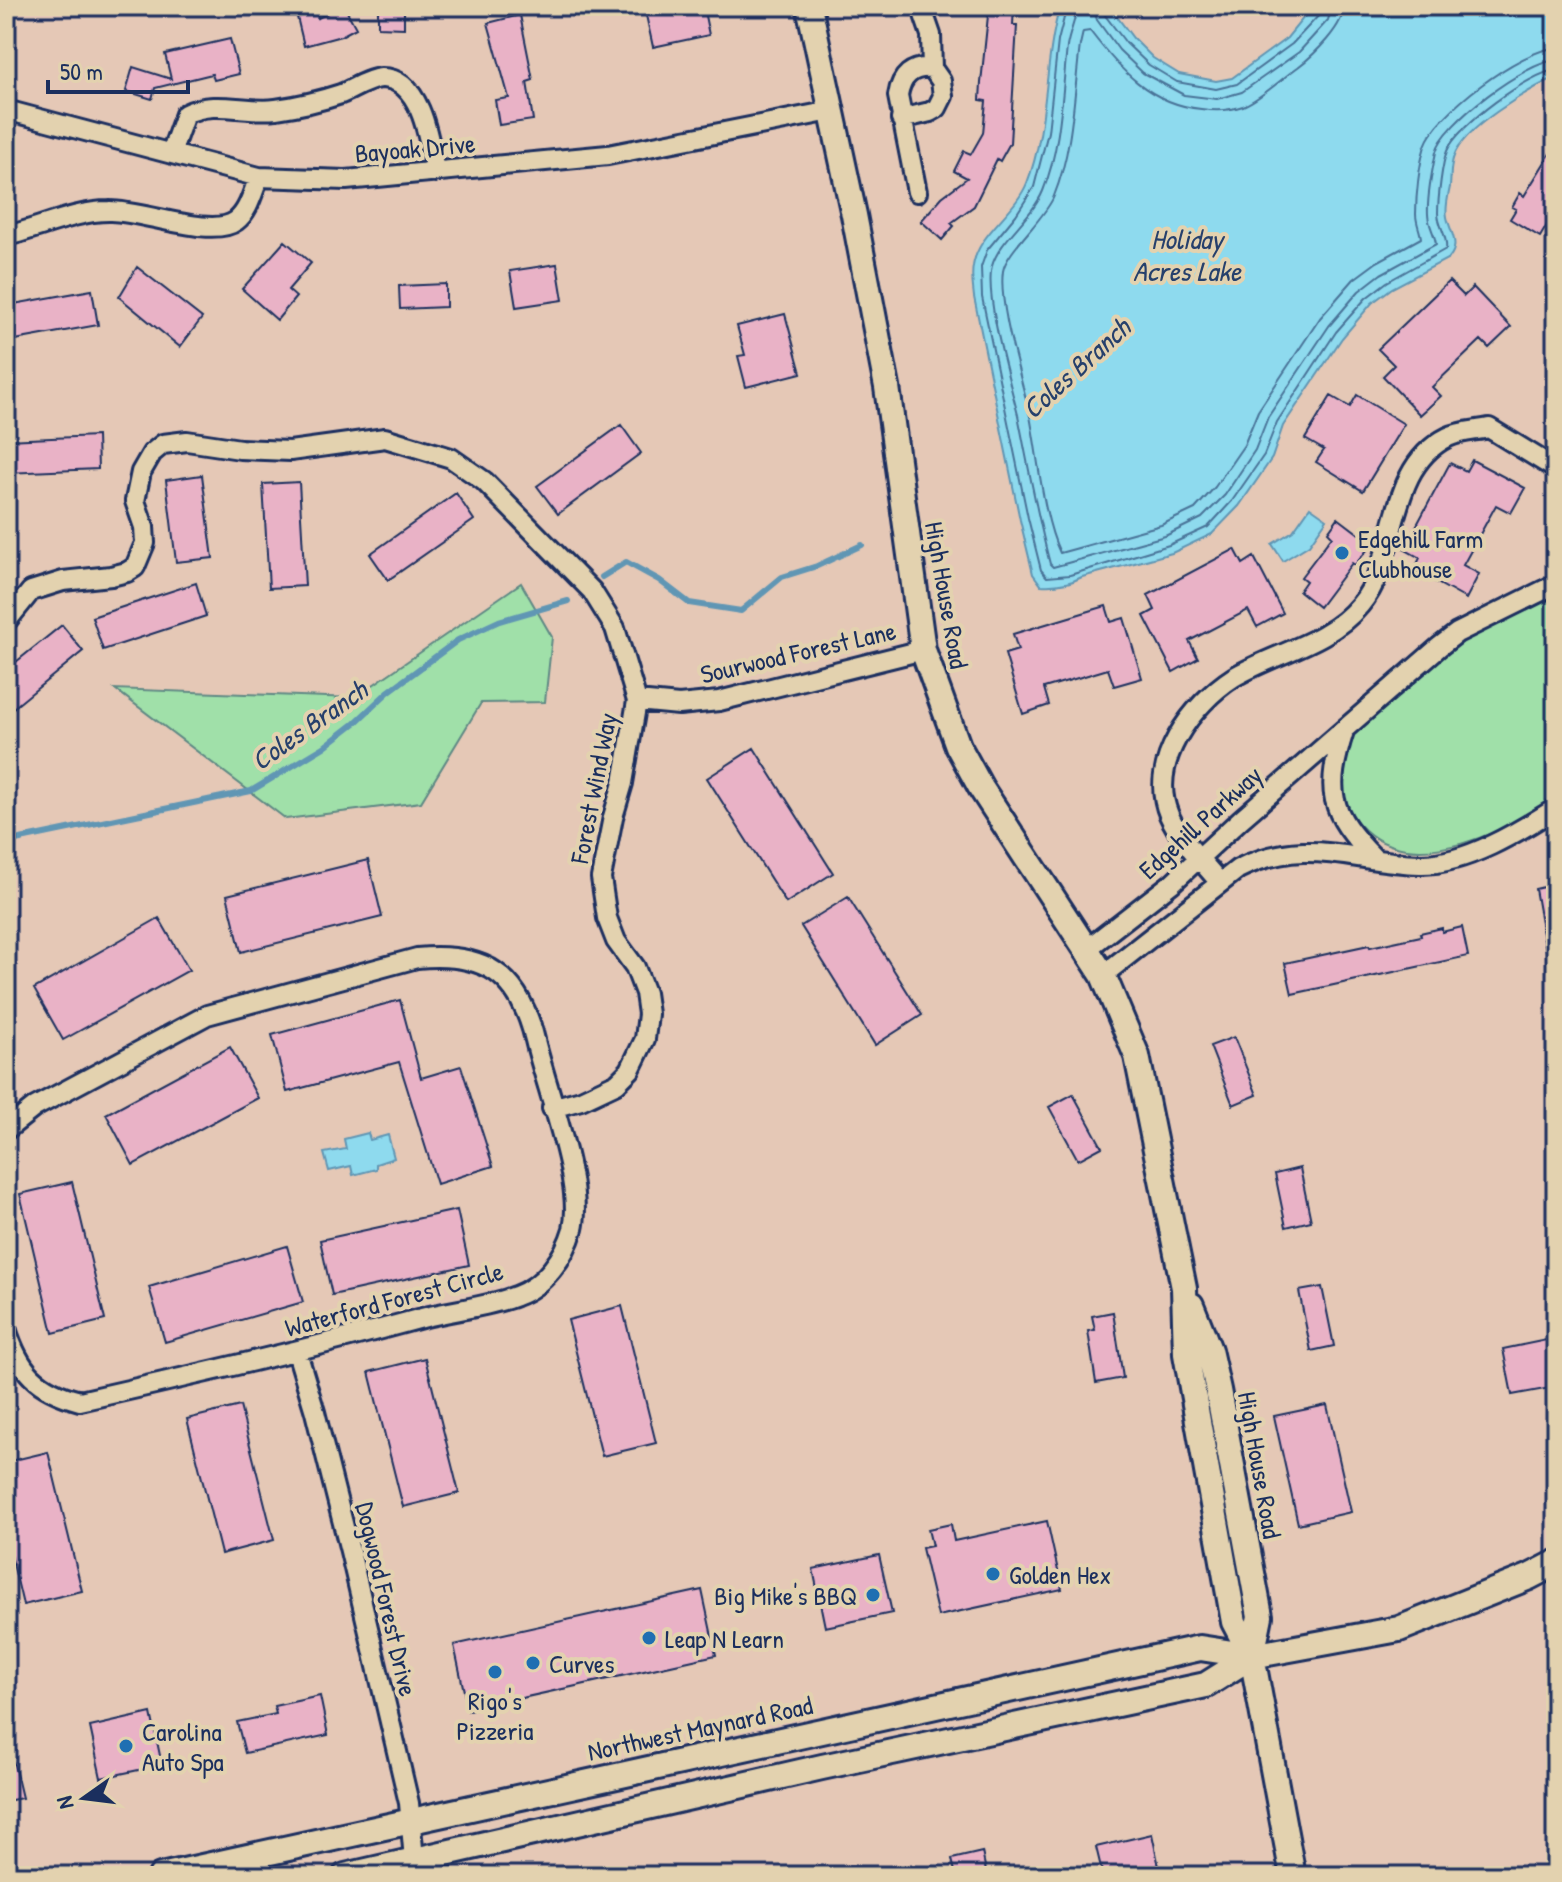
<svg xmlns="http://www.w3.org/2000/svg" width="1562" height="1882" font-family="'Patrick Hand',sans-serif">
  <rect width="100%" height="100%" fill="#e5c8b6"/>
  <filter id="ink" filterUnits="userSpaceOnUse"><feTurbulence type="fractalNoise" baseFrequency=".0125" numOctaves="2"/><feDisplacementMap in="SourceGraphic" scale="16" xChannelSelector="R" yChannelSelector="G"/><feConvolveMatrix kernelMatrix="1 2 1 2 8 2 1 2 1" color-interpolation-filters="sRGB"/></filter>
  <g filter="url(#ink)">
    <path fill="#a0e0a9" stroke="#5e8884" stroke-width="2" d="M 521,583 L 552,637 L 545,702 L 481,703 L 421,802 L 286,819 L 115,689 L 354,698 Z
      M 1556,594 L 1556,798 C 1508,830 1416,877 1365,830 C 1354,820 1347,809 1343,794 C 1339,774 1344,748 1357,731 C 1365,720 1378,711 1388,701 C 1417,674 1449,646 1484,626 C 1507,614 1532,604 1556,594 Z"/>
    <path fill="#8edaee" stroke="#6096b4" stroke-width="2" d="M 1060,6 L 1109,6 L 1133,38 L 1153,58 L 1179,74 L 1216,81 L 1232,78 L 1287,38 L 1304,17 L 1318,6 L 1556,6 L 1556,77 C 1530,89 1463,128 1454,156 C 1450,165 1451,177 1450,187 C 1448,196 1445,208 1447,217 C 1450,232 1461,244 1449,258 L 1392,288 L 1372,303 L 1342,338 L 1283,426 L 1272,458 L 1239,506 L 1212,534 L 1172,553 L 1082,577 C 1069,584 1056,586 1041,585 L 1033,574 L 1020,520 L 974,297 C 973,287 971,276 973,266 C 978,233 1015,213 1027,183 C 1049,127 1043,64 1060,6 Z
      M 1310,507 L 1327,519 L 1309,545 L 1283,561 L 1272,544 L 1293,531 Z
      M 368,1133 L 370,1140 L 388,1135 L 394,1158 L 376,1164 L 376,1169 L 353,1175 L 351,1166 L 329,1171 L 324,1153 L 346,1149 L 344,1139 Z"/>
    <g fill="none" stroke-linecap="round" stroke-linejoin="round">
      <path stroke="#497398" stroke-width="2" d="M 1067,6 L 1058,41 L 1048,132 L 1034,187 L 1016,215 L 987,250 L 981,267 L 982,297 L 1028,518 L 1041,570 L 1047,577 L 1070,575 L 1169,545 L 1208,527 L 1232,501 L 1264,455 L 1277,422 L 1336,332 L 1366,298 L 1387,282 L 1446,249 C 1448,236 1438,226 1438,213 C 1438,199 1442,163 1447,151 C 1458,125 1529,73 1556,70
        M 1077,6 C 1076,20 1069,33 1067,47 C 1062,94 1061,147 1043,191 C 1032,218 999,240 992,266 C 984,296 1010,382 1018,415 C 1028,465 1037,515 1050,564 L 1053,567 L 1165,536 L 1202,518 L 1225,495 L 1255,450 L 1268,417 L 1329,326 L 1359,291 L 1381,274 L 1436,244 C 1435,234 1428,225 1428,214 C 1427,196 1432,171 1436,152 C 1443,123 1526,62 1556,60
        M 1093,6 L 1097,20 L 1119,50 L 1143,73 L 1184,95 L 1217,99 L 1242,92 L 1299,52 L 1328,20 L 1332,6
        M 1103,6 L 1104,14 L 1126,43 L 1149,65 L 1177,82 L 1216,89 L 1237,84 L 1292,44 L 1320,14 L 1322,6
        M 1344,6 C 1344,26 1314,55 1298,67 C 1281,79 1262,98 1243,106 C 1229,111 1215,111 1201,109 C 1150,104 1119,69 1090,31 L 1083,32 L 1080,45 C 1074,94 1073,149 1054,196 C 1045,219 1006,251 1003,271 C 998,306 1022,379 1030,416 C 1038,456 1043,518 1060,553 L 1161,525 L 1195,509 L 1215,487 L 1244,445 L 1258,411 L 1320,318 L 1354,279 L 1377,262 L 1421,238 C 1420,230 1416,223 1416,214 C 1416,194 1419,166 1425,146 C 1436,113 1521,49 1556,48"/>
      <path stroke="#6096b4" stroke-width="6" d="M 602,577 L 626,562 L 659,580 L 689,603 L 741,611 L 782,577 L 817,566 L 862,545
        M 6,842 L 251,791 L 324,747 L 355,723 L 388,692 L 458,640 L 499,621 L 568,601"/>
    </g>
    <path fill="#e9b2c6" stroke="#1b2f5e" stroke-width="2" d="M 341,6 L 344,6 L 356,28 L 341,36 L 304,46 L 297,17 L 316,13 L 318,18 Z
      M 378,6 L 404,6 L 404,28 L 378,27 Z
      M 644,6 L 703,6 L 709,35 L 653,47 Z
      M 989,6 L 1014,6 L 1013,25 L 1017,25 L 1010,143 L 1000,161 L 997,159 L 974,206 L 951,223 L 954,226 L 942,240 L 921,221 L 942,197 L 967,178 L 954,171 L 964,151 L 971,154 L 983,133 L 986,101 L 980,100 L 981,83 Z
      M 520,15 L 533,80 L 527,82 L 533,120 L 499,125 L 495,100 L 509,98 L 488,23 Z
      M 230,39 L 239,74 L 214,80 L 212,74 L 155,88 L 152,99 L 126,91 L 133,67 L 171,79 L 165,54 Z
      M 1556,144 L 1556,210 L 1540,237 L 1510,219 L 1516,209 L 1512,207 L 1520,193 L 1524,196 Z
      M 285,241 L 311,263 L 288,290 L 296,297 L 277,320 L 242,289 Z
      M 557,264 L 563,300 L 516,307 L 510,271 Z
      M 137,267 L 202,318 L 180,347 L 119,297 Z
      M 1449,281 L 1464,296 L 1473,287 L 1511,327 L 1489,348 L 1481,340 L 1432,387 L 1441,396 L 1420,415 L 1383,376 L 1394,365 L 1378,349 Z
      M 446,284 L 446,307 L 400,309 L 399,286 Z
      M 92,290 L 98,325 L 15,340 L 8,305 Z
      M 785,314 L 801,373 L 746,387 L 738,356 L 745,355 L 737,326 Z
      M 1357,395 L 1404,424 L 1363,491 L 1316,462 L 1324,450 L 1305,439 L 1331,396 L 1350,407 Z
      M 621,425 L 641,453 L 558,514 L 537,486 Z
      M 97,436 L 98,469 L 6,473 L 6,440 Z
      M 1472,460 L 1525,488 L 1511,513 L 1496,505 L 1463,565 L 1479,574 L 1466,599 L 1414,570 L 1420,558 L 1404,549 L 1450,463 L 1466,471 Z
      M 202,475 L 213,558 L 176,562 L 166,480 Z
      M 299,482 L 305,586 L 269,588 L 263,484 Z
      M 456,493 L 474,520 L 388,580 L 370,554 Z
      M 1338,518 L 1372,544 L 1355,565 L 1352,563 L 1319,607 L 1299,591 L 1306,581 L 1301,577 L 1332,536 L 1328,532 Z
      M 1235,549 L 1243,564 L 1254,557 L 1283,613 L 1257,627 L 1248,610 L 1189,641 L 1198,658 L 1173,672 L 1144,616 L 1155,610 L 1148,595 Z
      M 196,583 L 206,616 L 103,650 L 92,617 Z
      M 1106,606 L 1111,622 L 1124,618 L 1142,678 L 1114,686 L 1108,669 L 1044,688 L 1049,705 L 1023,714 L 1005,654 L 1018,650 L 1013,634 Z
      M 62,625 L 83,651 L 6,714 L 6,670 Z
      M 754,748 L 833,873 L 786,903 L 707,778 Z
      M 368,860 L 382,917 L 241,952 L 227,895 Z
      M 1556,884 L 1556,972 L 1550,973 L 1535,889 Z
      M 848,897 L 922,1015 L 875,1045 L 801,926 Z
      M 159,918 L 189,970 L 63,1040 L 34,989 Z
      M 1462,927 L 1468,956 L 1292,994 L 1285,963 L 1369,945 L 1370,947 L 1421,936 L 1420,933 L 1442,928 L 1442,932 Z
      M 400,1000 L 421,1078 L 461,1066 L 493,1166 L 437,1184 L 399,1062 L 287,1092 L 272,1035 Z
      M 1234,1037 L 1257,1095 L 1233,1105 L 1210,1046 Z
      M 230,1047 L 258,1098 L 133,1165 L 106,1114 Z
      M 1073,1094 L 1102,1147 L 1078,1160 L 1049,1107 Z
      M 1300,1168 L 1311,1221 L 1286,1227 L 1275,1174 Z
      M 72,1182 L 105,1320 L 53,1333 L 20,1194 Z
      M 457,1210 L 469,1265 L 332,1295 L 320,1240 Z
      M 287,1246 L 303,1302 L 165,1342 L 149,1287 Z
      M 1322,1287 L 1334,1346 L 1311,1351 L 1299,1291 Z
      M 622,1306 L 656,1443 L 602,1456 L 568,1320 Z
      M 1113,1312 L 1123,1378 L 1096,1383 L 1088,1331 L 1095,1330 L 1092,1316 Z
      M 1556,1338 L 1556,1387 L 1512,1395 L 1503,1349 Z
      M 425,1358 L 459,1493 L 403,1507 L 369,1372 Z
      M 1327,1405 L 1351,1512 L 1298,1524 L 1274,1416 Z
      M 240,1406 L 274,1540 L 221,1554 L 187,1419 Z
      M 48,1452 L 82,1591 L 23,1605 L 6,1534 L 6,1462 Z
      M 1047,1521 L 1062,1589 L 938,1616 L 922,1548 L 932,1546 L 928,1529 L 951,1524 L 954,1541 Z
      M 879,1555 L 892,1613 L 825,1627 L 813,1569 Z
      M 702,1590 L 716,1655 L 468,1710 L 454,1645 Z
      M 320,1696 L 328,1735 L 245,1753 L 237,1722 L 276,1714 L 274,1706 Z
      M 151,1713 L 162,1765 L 101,1778 L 90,1727 Z
      M 12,1756 L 22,1798 L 6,1801 L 6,1757 Z
      M 1152,1834 L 1161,1876 L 1103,1876 L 1096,1847 Z
      M 982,1852 L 987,1876 L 956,1876 L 952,1859 Z"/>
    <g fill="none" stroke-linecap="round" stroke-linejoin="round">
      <g stroke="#1b2f5e" stroke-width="24">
        <path id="minor" d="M 6,110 L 259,177 L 346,180 L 608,155 L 831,111
          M 901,119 L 930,112 L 937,108 L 943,96 L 941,81 L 932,68 L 931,35 L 921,6
          M 171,153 L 185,114 C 216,99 244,113 276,109 C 298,106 320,101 341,94 C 353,89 368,79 381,78 C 422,77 430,144 435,172
          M 917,192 L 898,96 C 901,76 912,66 932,68
          M 6,234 L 14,234 C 44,226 78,211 109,211 C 141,210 212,239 236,221 C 249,211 253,191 259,177
          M 6,622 L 31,591 L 63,581 L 111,576 L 127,572 L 135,567 L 145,543 L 144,527 L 135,501 L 141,472 L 152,453 L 163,444 L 187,441 L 240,449 L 290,451 L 385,438 L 451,458 L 484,481 L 592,591 L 615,628 L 637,701 L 623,783 L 613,817 L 601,878 L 607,918 L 616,941 L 635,967 L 645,993 L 648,1014 L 645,1039 L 630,1070 L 617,1083 L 581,1100 L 552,1108
          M 637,701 L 679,705 L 719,701 L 923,650
          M 1344,731 C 1325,791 1329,812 1373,857
          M 1220,883 C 1203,862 1180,840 1169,815 C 1147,763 1192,704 1234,677 C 1276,652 1328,644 1360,605 C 1401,557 1384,469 1448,437 C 1460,431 1476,431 1489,428 L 1556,469
          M 1087,949 L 1172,883 L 1241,819 L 1439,647 L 1457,633 L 1556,584
          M 1103,975 L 1238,869 C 1307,835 1351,862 1420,864 C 1465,865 1520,831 1556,808
          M 6,1130 L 35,1107 L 207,1015 L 417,958 C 484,952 519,973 535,1040 C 546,1088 584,1184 573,1229 C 565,1257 544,1286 516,1296 C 488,1307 452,1310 422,1318 C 309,1349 195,1375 80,1401 C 37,1390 19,1371 6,1328
          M 297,1352 L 315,1412 L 350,1551 L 409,1803 L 414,1860 L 406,1876
          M 414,1860 L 435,1876"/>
      </g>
      <g stroke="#1b2f5e" stroke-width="30">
        <path id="major" d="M 809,6 L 854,215 L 887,387 L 923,650 L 958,746 L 981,788 L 1103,975 L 1137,1056 L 1184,1288 L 1186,1354 L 1234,1622 L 1252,1656 L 1293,1876
          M 1191,1305 L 1209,1350 L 1218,1390 L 1260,1616 L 1252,1656
          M 161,1876 L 1200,1648 L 1252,1656
          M 345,1876 L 822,1767 L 1206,1685 L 1252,1656 L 1399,1629 L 1529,1577 L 1556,1563"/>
      </g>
      <use href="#minor" stroke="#e3d2af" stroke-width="18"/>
      <use href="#major" stroke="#e3d2af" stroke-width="24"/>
    </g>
  </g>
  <g fill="#1f6fb2" stroke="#e3d2af" stroke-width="3">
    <circle cx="1342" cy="553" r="8"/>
    <circle cx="993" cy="1574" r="8"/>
    <circle cx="873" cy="1595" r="8"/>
    <circle cx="649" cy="1638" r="8"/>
    <circle cx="533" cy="1663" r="8"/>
    <circle cx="495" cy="1672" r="8"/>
    <circle cx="126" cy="1746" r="8"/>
  </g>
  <g text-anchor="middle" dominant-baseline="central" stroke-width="8" stroke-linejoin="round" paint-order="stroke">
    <g font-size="26" fill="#1b2f5e" stroke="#e3d2af">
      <text transform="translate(415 148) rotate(-5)">Bayoak Drive</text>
      <text transform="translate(947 595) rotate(80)">High House Road</text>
      <text transform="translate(798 652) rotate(-13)">Sourwood Forest Lane</text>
      <text transform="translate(593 788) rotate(-79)">Forest Wind Way</text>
      <text transform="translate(1200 822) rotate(-42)">Edgehill Parkway</text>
      <text transform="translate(394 1299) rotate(-15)">Waterford Forest Circle</text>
      <text transform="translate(1260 1465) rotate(80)">High House Road</text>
      <text transform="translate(387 1599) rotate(77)">Dogwood Forest Drive</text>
      <text transform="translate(700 1728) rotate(-12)">Northwest Maynard Road</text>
    </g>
    <g font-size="26" fill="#1b2f5e" stroke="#e3d2af" text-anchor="start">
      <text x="1358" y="538">Edgehill Farm<tspan x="1358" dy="30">Clubhouse</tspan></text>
      <text x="1009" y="1574">Golden Hex</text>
      <text x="857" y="1595" text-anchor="end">Big Mike's BBQ</text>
      <text x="665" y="1638">Leap N Learn</text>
      <text x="549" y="1663">Curves</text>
      <text x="495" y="1700" text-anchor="middle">Rigo's<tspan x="495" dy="30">Pizzeria</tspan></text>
      <text x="142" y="1731">Carolina<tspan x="142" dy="30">Auto Spa</tspan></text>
    </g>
    <g font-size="28" font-style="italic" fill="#26406c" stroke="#e3d2af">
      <text x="1187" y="239">Holiday<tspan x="1187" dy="32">Acres Lake</tspan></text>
      <text transform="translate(1076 368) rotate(-42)">Coles Branch</text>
      <text transform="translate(309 725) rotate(-35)">Coles Branch</text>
    </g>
  </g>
  <rect width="1562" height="1882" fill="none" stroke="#e3d2af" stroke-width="32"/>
  <rect x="16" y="16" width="1530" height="1850" fill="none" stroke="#1b2f5e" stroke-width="3" filter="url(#ink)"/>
  <g transform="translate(84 1798) rotate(256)" stroke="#e3d2af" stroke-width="6" paint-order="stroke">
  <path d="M0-6L14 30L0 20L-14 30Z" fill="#1b2f5e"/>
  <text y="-12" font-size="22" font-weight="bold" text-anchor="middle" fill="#1b2f5e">N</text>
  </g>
  <path d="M48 80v12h140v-12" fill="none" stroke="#1b2f5e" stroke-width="4"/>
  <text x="60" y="80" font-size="24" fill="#1b2f5e" stroke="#e3d2af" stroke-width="6" paint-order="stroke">50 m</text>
</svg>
